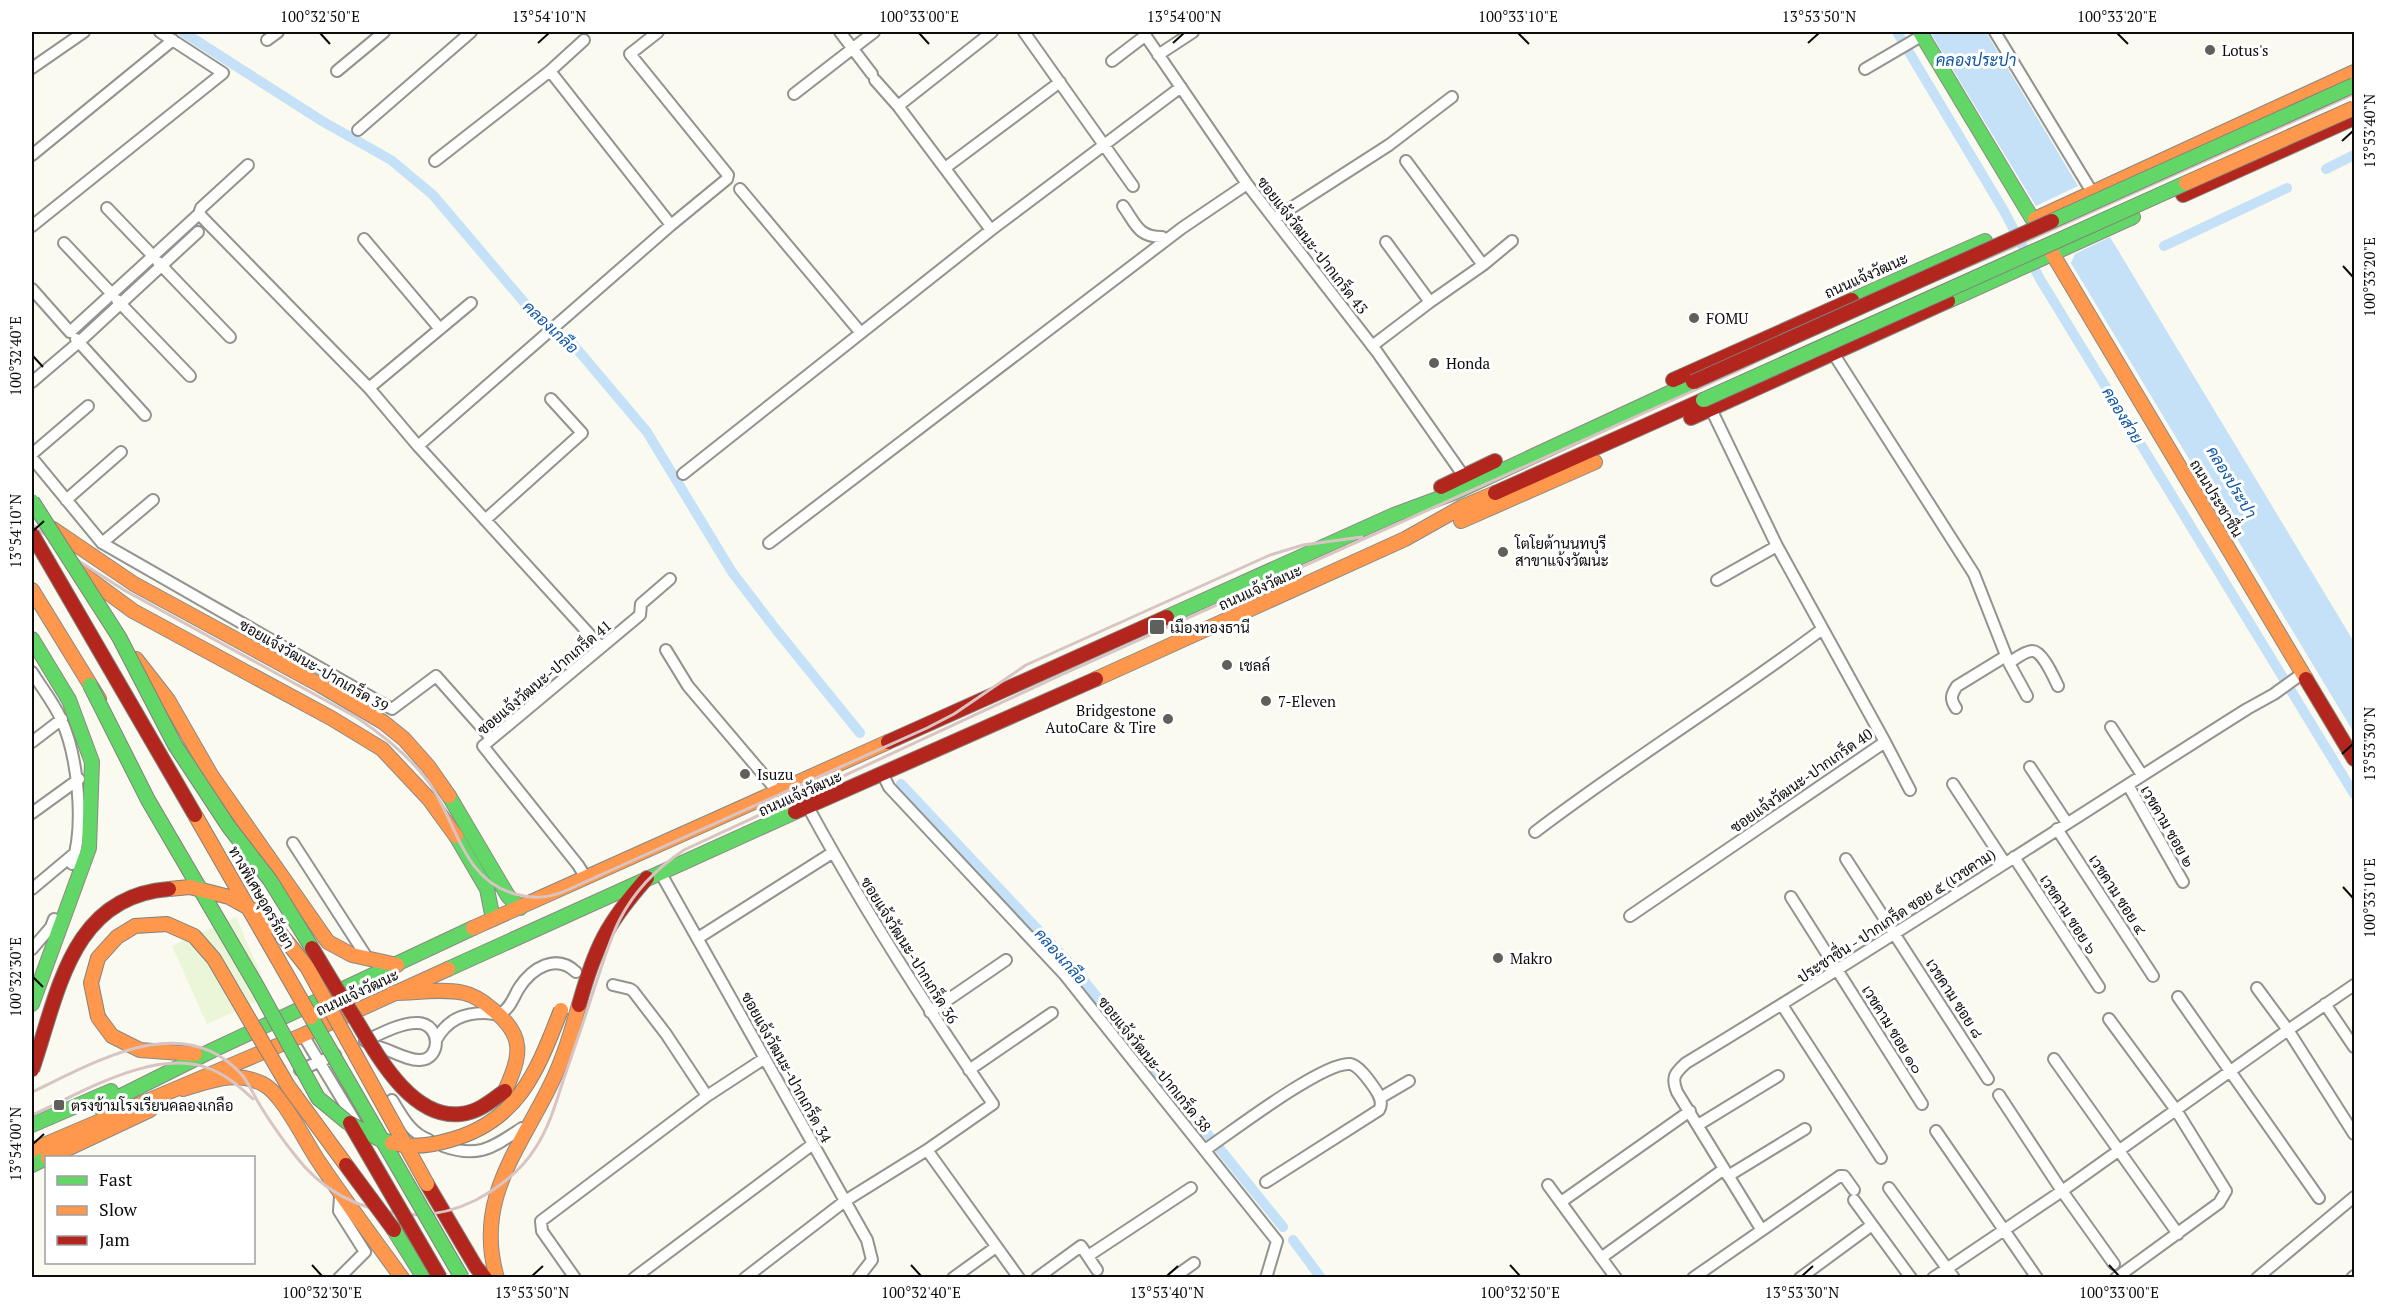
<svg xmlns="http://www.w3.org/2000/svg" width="2386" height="1309" font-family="'PT Serif',Sarabun,serif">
  <rect width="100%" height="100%" fill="#fafaf0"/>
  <path fill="#ebf6d8" d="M 236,917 L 270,995 L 207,1024 L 172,946 Z"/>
  <path fill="#c4e1f7" d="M 1930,32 L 1986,32 L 2078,186 L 2036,206 Z
    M 2110,237 L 2354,642 L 2354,733 L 2071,263 L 2075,254 Z"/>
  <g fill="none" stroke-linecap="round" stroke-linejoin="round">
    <path stroke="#c4e1f7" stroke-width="10" d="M 183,32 L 322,121 L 391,160 L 433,195 L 534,314 L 571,342 L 647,432 L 732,572 L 778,632 L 860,733
      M 1897,32 L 2004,211 L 2040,279 L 2354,794
      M 2326,169 L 2354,155
      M 2164,246 L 2287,188
      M 901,784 L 1072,966 L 1210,1137
      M 1220,1149 L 1283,1227
      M 1293,1240 L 1321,1278"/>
    <g stroke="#93938f" stroke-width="14">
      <path id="street" d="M 840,32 L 872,74
        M 1024,32 L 1133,186
        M 1143,32 L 1247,184 L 1377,352 L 1463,475
        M 1995,32 L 2092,192
        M 267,40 L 278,32
        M 1158,55 L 1193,32
        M 1112,61 L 1146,35
        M 32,68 L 84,32
        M 1865,69 L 1923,35
        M 337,71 L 384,32
        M 550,71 L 584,40
        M 875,80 L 898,106 L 991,230
        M 794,94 L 874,32
        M 898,106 L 992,32
        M 358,130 L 471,32
        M 32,155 L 173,40
        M 435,161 L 550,71 L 671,225
        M 1406,161 L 1483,265
        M 945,168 L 1060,82
        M 740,189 L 861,333
        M 1123,206 C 1136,224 1138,237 1162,237 L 1166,240
        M 107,208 L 153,256
        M 199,214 L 369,388 L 418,446 L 601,647
        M 1274,219 L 1389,145 L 1452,97
        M 32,226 L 223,73 L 160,32
        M 364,239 L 440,329
        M 64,243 L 112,294
        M 158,262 L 230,337
        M 32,289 L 70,332 L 199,214 L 201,208 L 248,165
        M 117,300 L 190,376
        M 1430,302 L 1483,265 L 1512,241
        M 76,339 L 145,415
        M 1372,346 L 1430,302 L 1386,242
        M 1833,353 L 1974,574 L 2009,663 C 2015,659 2025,651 2032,651 C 2042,650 2054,678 2058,686
        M 32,382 L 79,342 L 198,232
        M 369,388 L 471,303
        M 418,446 L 671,225 L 727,179 L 728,175 L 630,54 L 658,32
        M 32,454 L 88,406
        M 32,458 L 102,543 L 392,709 L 436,676 L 491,738
        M 683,474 L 991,230 L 1181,87
        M 66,500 L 121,452
        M 485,520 L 582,433 L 551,399
        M 102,543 L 153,500
        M 769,543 L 1182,228 L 1247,184
        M 1717,580 L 1777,546
        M 666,650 L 688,686 L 778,792
        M 2009,663 L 2027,696
        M 32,672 C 41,687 54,703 61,719 C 78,756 85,826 72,864
        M 1956,708 C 1950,699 1951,695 1957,686 L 2006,656
        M 2111,727 L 2142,775
        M 32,742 L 62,719
        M 1885,742 L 1910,790
        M 2030,767 L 2067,823
        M 883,775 L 889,787 L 1064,974 L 1277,1241 L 1266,1278
        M 1953,784 L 2005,863
        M 2128,785 L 2183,882
        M 32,813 L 79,779
        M 2057,829 L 2153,976
        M 1535,832 C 1628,761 1728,700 1821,630
        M 293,843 L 366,956
        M 2014,857 L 2099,987
        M 1846,859 L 1988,1079
        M 660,872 L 867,1240 L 872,1260 L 858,1278
        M 586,878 L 578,865 L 483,746 L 640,615 L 641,604 L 670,579
        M 32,889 L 75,853
        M 1791,897 L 1922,1104
        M 1630,916 L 1885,742 L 1777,546 L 1711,409
        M 698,938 L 832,853
        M 32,949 L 51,927 L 54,919
        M 613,985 L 630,989 L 633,991 L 666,1034 L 707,1096
        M 2257,988 L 2288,1030 L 2354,1134
        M 2178,997 L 2319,1198
        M 2325,1004 L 2354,1047
        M 1782,1005 L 1881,1158
        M 930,1012 L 1006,960
        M 2109,1019 L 2176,1110 L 2226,1191 L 2219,1203 L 2116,1278
        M 303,1035 L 355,1121
        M 436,1040 C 447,1020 463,1013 485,1013 C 489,1013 496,1015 499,1014 C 510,1010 514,996 519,988 C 532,968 556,953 576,972
        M 365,1041 C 380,1034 402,1022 418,1023 C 441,1024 442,1059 420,1060 C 407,1061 386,1047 371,1045
        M 2054,1059 L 2178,1234
        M 300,1070 L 335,1055
        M 969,1070 L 1052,1013
        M 1999,1095 L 2062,1191 L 2114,1264
        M 1380,1098 L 1409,1081
        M 392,1100 C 402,1116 410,1133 429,1140
        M 1698,1125 L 1778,1076
        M 1936,1131 L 2037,1278
        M 443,1146 C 479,1159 493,1147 522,1128
        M 927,1150 L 1019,1278
        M 1205,1150 C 1230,1133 1324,1061 1350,1064 C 1358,1065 1368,1079 1373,1086 C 1378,1093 1384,1102 1379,1110 L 1266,1182
        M 1728,1176 L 1805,1129
        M 1548,1185 L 1616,1278
        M 1889,1188 L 1954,1278
        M 1854,1200 L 1911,1278
        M 1561,1202 L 1690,1111
        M 1761,1229 L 1677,1092 C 1671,1077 1675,1073 1686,1063 C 1875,949 2060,827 2247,709 L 2274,694 L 2303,673
        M 1088,1256 L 1191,1188
        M 1601,1258 L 1724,1169
        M 339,1278 L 365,1252 L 339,1211 L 340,1197
        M 575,1278 L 542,1231 L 541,1221 L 707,1096 L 765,1058
        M 634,1278 L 813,1144
        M 745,1278 L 845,1201 L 927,1150 L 993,1104 C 927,1008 864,910 808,807
        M 953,1278 L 996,1247
        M 1037,1278 L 1081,1246 L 1097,1270
        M 1173,1278 L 1194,1263
        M 1693,1278 L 1840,1176 L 1844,1176 L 1854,1190
        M 1800,1278 L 1872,1225
        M 1933,1278 L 2062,1191 L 2288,1030 L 2354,985
        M 2257,1278 L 2354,1197
        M 2352,1278 L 2354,1276"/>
    </g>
    <g stroke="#8a8a85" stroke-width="16">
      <path id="fast" d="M 1920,32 L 2033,220
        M 1852,300 L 1985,241
        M 1948,301 L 2133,217
        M 1167,617 L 1394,515 L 1456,492 L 1693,382
        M 32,639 L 69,700 L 92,762 L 89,848 L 32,1004
        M 449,796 L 508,896 L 520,908
        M 456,836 L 487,889 L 493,919
        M 448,969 L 795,812
        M 99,1107 L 213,1050 L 473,928
        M 32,1125 L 111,1091
        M 32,1165 L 46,1158
        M 394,1230 L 424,1278"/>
    </g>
    <g stroke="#8a8a85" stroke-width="16">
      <path id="slow" d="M 2035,219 L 2354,72
        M 2052,253 L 2306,679
        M 1461,521 L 1595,462
        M 53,529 L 134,584 L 320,685 L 383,722 L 404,739 L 428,766 L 449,796
        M 80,572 L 133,611 L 331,718 L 382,749 L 429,799 L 456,836
        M 32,590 L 99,699
        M 136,659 L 168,700 L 211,775 L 328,942 L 352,955 L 397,965
        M 1096,679 L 1405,539 L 1462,507 L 1495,493
        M 473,928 L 888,742
        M 393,993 C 416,993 441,988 464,993 C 474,995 484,1002 492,1009 C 526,1036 521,1055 505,1091
        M 98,1017 L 112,1036 L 140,1050 L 195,1054
        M 183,1089 C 211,1081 235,1070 263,1084 C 283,1094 305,1142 319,1162 C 345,1201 374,1239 402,1278
        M 32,1150 L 303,1035 L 448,969
        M 48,1158 L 150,1110
        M 497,1278 C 474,1201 518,1151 550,1086 C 563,1060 571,1033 579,1005"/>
    </g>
    <g stroke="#8a8a85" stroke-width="16">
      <path id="jam" d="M 2183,195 L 2354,118
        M 1673,380 L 1852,300
        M 1691,418 L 1948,301
        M 1441,487 L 1495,461
        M 1495,493 L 1703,400
        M 2306,679 L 2354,759
        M 888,742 L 1167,617
        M 795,812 L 1096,679
        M 579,1005 C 595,947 607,923 647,878
        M 427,1184 L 476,1267 L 485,1278"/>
    </g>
    <use href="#street" stroke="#fefefd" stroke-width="10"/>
    <use href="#fast" stroke="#63d668" stroke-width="14"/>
    <use href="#slow" stroke="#ff974d" stroke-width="14"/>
    <use href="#jam" stroke="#b3261e" stroke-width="14"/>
    <path stroke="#d8c4c2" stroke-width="3" d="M 32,524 L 77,560 L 124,590 L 356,717 C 383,735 408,755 428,781 C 457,821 461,879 515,894 C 532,899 549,898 565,891 L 927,728 L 954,714 L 1026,665 L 1270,555 L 1303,545 L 1362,537
      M 32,1092 C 94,1063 183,1008 242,1075 C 250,1085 254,1096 261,1107 C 271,1123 282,1139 294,1154 C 321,1190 358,1210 403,1214 C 428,1217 454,1211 476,1200 C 500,1187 522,1170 536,1147 C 549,1127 556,1103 563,1081 C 574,1049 585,1018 595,986 C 603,964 609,940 620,919 C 635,890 657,868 684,850 L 1061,675 L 1735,372 L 1845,319 L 2011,248 L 2354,94
      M 32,1115 C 82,1093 158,1045 213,1070 C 229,1077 241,1088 253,1099"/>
    <g stroke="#80807c" stroke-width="16" stroke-linecap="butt">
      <path id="fast-bridge" d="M 2052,221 L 2354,85
        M 1703,400 L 2186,183
        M 32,501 L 119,637 L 175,745 L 229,827 L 270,880 L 312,948
        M 90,685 L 148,800 L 259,990 L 318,1098 L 347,1122 L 379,1139 L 392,1143
        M 311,1017 L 462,1278"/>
    </g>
    <g stroke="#80807c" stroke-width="16" stroke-linecap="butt">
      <path id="slow-bridge" d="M 2186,183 L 2354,108
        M 195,815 L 311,1017
        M 169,889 L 190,887 L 229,897 L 269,919 L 307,967 L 427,1184
        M 98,1017 L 91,983 L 98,958 L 117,937 L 135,926 L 167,924 L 194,936 L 214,959 L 288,1086 L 346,1165
        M 392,1143 C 412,1148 430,1146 450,1140 C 519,1121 537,1071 561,1010"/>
    </g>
    <g stroke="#80807c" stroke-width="16" stroke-linecap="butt">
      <path id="jam-bridge" d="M 1693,382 L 2052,221
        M 32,534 L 195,815
        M 312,948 C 325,970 339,993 353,1015 C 375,1051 410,1120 461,1114 C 479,1112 491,1101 505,1091
        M 32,1070 C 58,995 70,896 169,889
        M 350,1123 L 440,1278
        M 346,1165 L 394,1230"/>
    </g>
    <use href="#fast-bridge" stroke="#63d668" stroke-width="14"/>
    <use href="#slow-bridge" stroke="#ff974d" stroke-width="14"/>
    <use href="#jam-bridge" stroke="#b3261e" stroke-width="14"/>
  </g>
  <path fill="none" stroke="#0c0c0c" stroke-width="2" d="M 320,33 L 330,44M 919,33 L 929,44M 1518,33 L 1529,44M 2117,33 L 2128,44M 538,43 L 549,33M 1173,43 L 1184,33M 1808,43 L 1819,33M 2342,141 L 2353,131M 2343,266 L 2353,277M 33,356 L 43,367M 33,531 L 44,521M 2342,754 L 2353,744M 2343,887 L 2353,898M 33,977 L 43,987M 33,1144 L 44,1134M 312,1265 L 322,1276M 911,1265 L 921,1276M 1510,1265 L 1520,1276M 2109,1265 L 2119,1276M 532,1276 L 543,1266M 1167,1276 L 1178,1266M 1802,1276 L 1813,1266"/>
  <g fill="#5f5f5c" stroke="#fff" stroke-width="2">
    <circle cx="2210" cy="50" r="6"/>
    <circle cx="1694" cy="318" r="6"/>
    <circle cx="1434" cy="363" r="6"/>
    <circle cx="1503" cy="552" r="6"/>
    <rect x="1149" y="619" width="16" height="16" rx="3"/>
    <circle cx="1227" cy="665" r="6"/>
    <circle cx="1266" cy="701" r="6"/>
    <circle cx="1168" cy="719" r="6"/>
    <circle cx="745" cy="774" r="6"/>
    <circle cx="1498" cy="958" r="6"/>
    <rect x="53" y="1099" width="12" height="12" rx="3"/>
  </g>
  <g text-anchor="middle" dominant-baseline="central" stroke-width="6" stroke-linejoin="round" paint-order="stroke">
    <g font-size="15" fill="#0c0c0c" stroke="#fff" text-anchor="start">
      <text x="2222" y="50">Lotus's</text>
      <text x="1706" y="318">FOMU</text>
      <text x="1446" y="363">Honda</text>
      <text x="1515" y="543">โตโยต้านนทบุรี<tspan x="1515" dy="17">สาขาแจ้งวัฒนะ</tspan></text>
      <text x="1170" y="627">เมืองทองธานี</text>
      <text x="1239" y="665">เชลล์</text>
      <text x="1278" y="701">7-Eleven</text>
      <text x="1156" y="710" text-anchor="end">Bridgestone<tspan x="1156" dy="17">AutoCare &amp; Tire</tspan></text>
      <text x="757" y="774">Isuzu</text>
      <text x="1510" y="958">Makro</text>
      <text x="71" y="1105">ตรงข้ามโรงเรียนคลองเกลือ</text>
    </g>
    <g font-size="15" fill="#0c0c0c" stroke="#fff">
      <text transform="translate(1313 245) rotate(52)">ซอยแจ้งวัฒนะ-ปากเกร็ด 43</text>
      <text transform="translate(1866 275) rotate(-24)">ถนนแจ้งวัฒนะ</text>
      <text transform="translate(2217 498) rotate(59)">ถนนประชาชื่น</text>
      <text transform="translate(1260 587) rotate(-24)">ถนนแจ้งวัฒนะ</text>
      <text transform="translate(314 665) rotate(30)">ซอยแจ้งวัฒนะ-ปากเกร็ด 39</text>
      <text transform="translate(544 677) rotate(-40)">ซอยแจ้งวัฒนะ-ปากเกร็ด 41</text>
      <text transform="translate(1801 780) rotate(-35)">ซอยแจ้งวัฒนะ-ปากเกร็ด 40</text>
      <text transform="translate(800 793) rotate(-24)">ถนนแจ้งวัฒนะ</text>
      <text transform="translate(2168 826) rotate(60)">เวชคาม ซอย ๒</text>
      <text transform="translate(2118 894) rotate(57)">เวชคาม ซอย ๔</text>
      <text transform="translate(262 897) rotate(60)">ทางพิเศษอุดรรัถยา</text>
      <text transform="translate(2069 914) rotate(57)">เวชคาม ซอย ๖</text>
      <text transform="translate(1896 915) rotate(-33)">ประชาชื่น - ปากเกร็ด ซอย ๕ (เวชคาม)</text>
      <text transform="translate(910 950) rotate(58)">ซอยแจ้งวัฒนะ-ปากเกร็ด 36</text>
      <text transform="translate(357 992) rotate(-25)">ถนนแจ้งวัฒนะ</text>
      <text transform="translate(1955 998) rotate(57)">เวชคาม ซอย ๘</text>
      <text transform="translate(1893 1029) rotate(58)">เวชคาม ซอย ๑๐</text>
      <text transform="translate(1155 1064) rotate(51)">ซอยแจ้งวัฒนะ-ปากเกร็ด 38</text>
      <text transform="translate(787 1067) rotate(61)">ซอยแจ้งวัฒนะ-ปากเกร็ด 34</text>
    </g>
    <g font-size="16" font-style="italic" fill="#0f56a4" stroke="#fff">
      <text x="1976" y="60">คลองประปา</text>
      <text transform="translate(551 327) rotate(43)">คลองเกลือ</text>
      <text transform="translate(2123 415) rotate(59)">คลองส่วย</text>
      <text transform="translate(2232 482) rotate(59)">คลองประปา</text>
      <text transform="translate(1061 956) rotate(48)">คลองเกลือ</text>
    </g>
  </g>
  <rect width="2386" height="1309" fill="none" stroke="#ffffff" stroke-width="66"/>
  <rect x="45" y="1156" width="210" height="108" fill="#ffffff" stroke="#9e9e9e" stroke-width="1.5"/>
  <rect x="57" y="1176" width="30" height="9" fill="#63d668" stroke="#9e9e9e" stroke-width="1.5"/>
  <text x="99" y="1186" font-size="18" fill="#0c0c0c">Fast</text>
  <rect x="57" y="1206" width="30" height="9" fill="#ff974d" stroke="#9e9e9e" stroke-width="1.5"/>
  <text x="99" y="1216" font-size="18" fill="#0c0c0c">Slow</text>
  <rect x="57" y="1236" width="30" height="9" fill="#b3261e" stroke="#9e9e9e" stroke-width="1.5"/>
  <text x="99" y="1246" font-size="18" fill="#0c0c0c">Jam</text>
  <rect x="33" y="33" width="2320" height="1243" fill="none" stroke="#0c0c0c" stroke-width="2"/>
  <g font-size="15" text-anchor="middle" fill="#0c0c0c">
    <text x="320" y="22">100°32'50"E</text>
    <text x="549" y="22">13°54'10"N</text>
    <text x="919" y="22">100°33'00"E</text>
    <text x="1184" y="22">13°54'00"N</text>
    <text x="1518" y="22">100°33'10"E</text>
    <text x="1819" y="22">13°53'50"N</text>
    <text x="2117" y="22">100°33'20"E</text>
    <text transform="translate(2370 131) rotate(-90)" y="5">13°53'40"N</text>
    <text transform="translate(2370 277) rotate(-90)" y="5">100°33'20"E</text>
    <text transform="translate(16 356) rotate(-90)" y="5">100°32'40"E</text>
    <text transform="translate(16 531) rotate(-90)" y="5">13°54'10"N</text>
    <text transform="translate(2370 744) rotate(-90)" y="5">13°53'30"N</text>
    <text transform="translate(2370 898) rotate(-90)" y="5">100°33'10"E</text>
    <text transform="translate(16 977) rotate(-90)" y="5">100°32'30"E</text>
    <text transform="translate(16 1144) rotate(-90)" y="5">13°54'00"N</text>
    <text x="322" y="1298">100°32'30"E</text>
    <text x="532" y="1298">13°53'50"N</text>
    <text x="921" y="1298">100°32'40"E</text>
    <text x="1167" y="1298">13°53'40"N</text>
    <text x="1520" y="1298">100°32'50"E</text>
    <text x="1802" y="1298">13°53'30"N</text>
    <text x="2119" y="1298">100°33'00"E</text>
  </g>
</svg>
